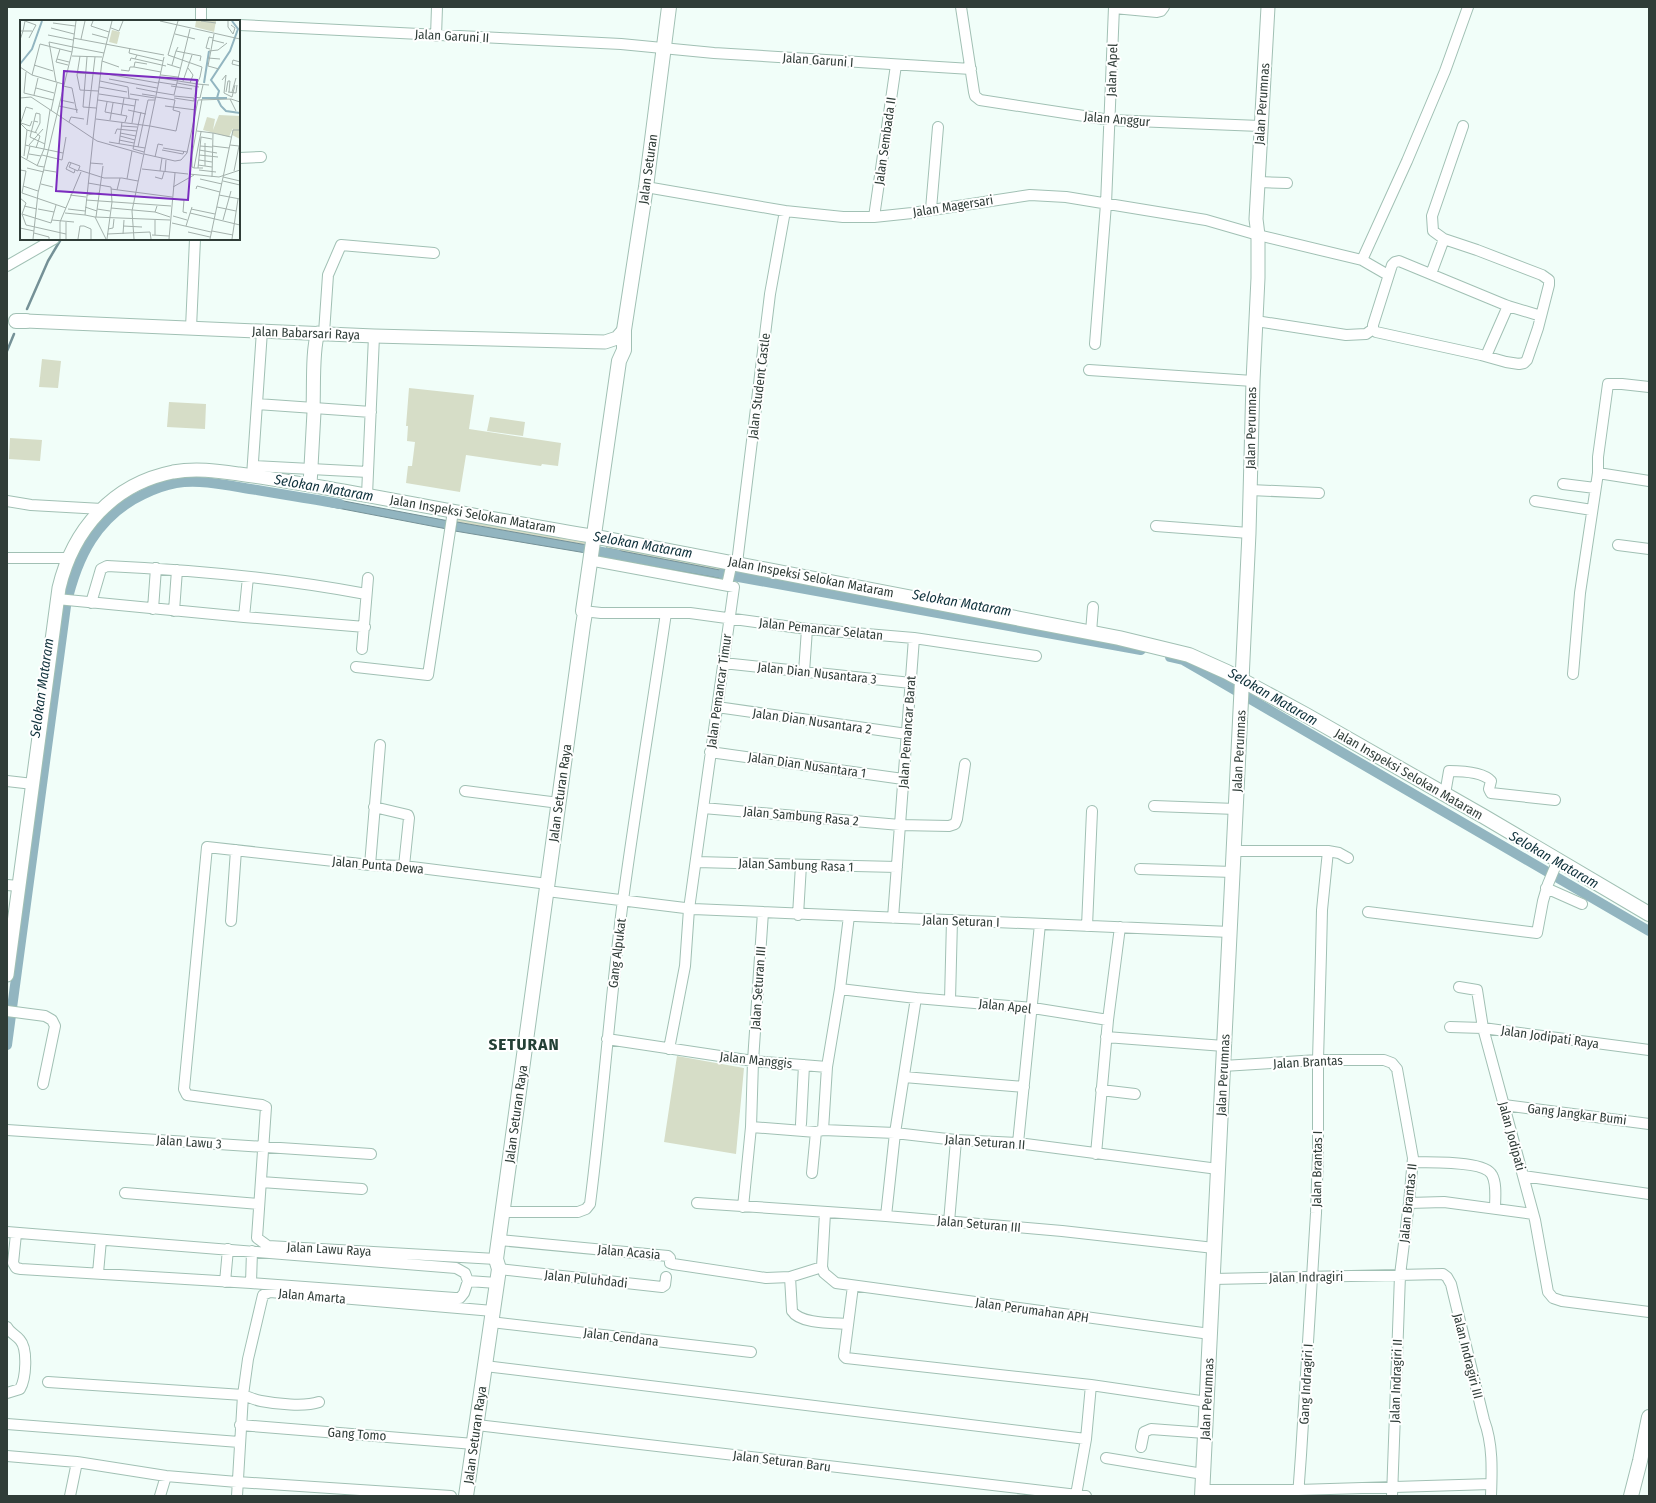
<svg xmlns="http://www.w3.org/2000/svg" width="1656" height="1503" font-family="'Fira Sans Condensed',sans-serif">
  <rect width="100%" height="100%" fill="#f1fef9"/>
  <path fill="#d6ddc7" d="M 42,359 L 61,361 L 58,388 L 39,387 Z
    M 409,388 L 474,395 L 469,429 L 561,443 L 558,466 L 542,464 L 541,466 L 466,455 L 460,492 L 406,483 L 408,466 L 412,466 L 415,442 L 407,441 L 408,426 L 406,426 Z
    M 169,402 L 206,404 L 205,429 L 167,427 Z
    M 490,417 L 525,422 L 523,436 L 487,431 Z
    M 10,438 L 42,440 L 40,461 L 9,459 Z
    M 457,517 L 588,540 L 587,545 L 457,522 Z
    M 606,543 L 726,566 L 725,571 L 606,548 Z
    M 677,1056 L 744,1068 L 736,1154 L 664,1142 Z"/>
  <path fill="#92b5c0" stroke="#759197" d="M 328,498 L 449,521 L 447,529 L 327,506 Z
    M 457,522 L 587,545 L 586,553 L 455,531 Z
    M 606,548 L 725,571 L 724,579 L 604,558 Z"/>
  <g fill="none" stroke-linecap="round" stroke-linejoin="round">
    <path stroke="#759197" stroke-width="2.5" d="M 27,309 L 48,261 L 61,239
      M 7,351 L 14,334"/>
    <path stroke="#92b5c0" stroke-width="10" d="M 586,549 L 618,555
      M 722,574 L 1141,650
      M 1170,657 L 1183,660 L 1209,675 L 1649,931
      M 7,1045 L 66,606 C 77,557 97,516 144,494 C 154,489 165,485 176,483 C 202,479 230,486 257,490 C 285,495 313,499 340,504"/>
    <g stroke="#a1c0b4" stroke-width="12">
      <path id="minor" d="M 201,7 L 201,21
        M 961,7 L 974,92 L 975,96 L 980,100 L 1110,120 L 1260,126
        M 1114,8 L 1157,12 L 1161,11 L 1164,7
        M 239,25 L 621,44 L 714,53 L 971,69
        M 436,36 L 437,7
        M 239,158 L 261,157
        M 1258,182 L 1287,183
        M 646,187 L 785,211 L 843,217 L 874,217 L 912,213 L 1030,195 L 1066,197 L 1206,220 L 1258,235 L 1362,260 L 1388,275
        M 931,209 L 938,127
        M 874,217 L 896,65
        M 1444,239 L 1433,231 L 1432,216 L 1463,126
        M 1362,260 L 1407,161 L 1445,71 L 1468,7
        M 7,266 L 54,239
        M 1431,274 L 1444,239 L 1477,250 L 1542,275 L 1549,280 L 1549,285 L 1538,328 L 1527,360 L 1524,363 L 1519,364 L 1506,362 L 1481,355 L 1376,332 L 1373,329 L 1373,325 L 1392,265 L 1395,262 L 1399,261 L 1503,304 L 1508,306 L 1486,356
        M 1508,306 L 1541,316
        M 1256,321 L 1346,335 L 1366,334 L 1373,329
        M 191,328 L 195,239
        M 324,333 L 328,275 L 341,245 L 434,253
        M 1095,344 L 1106,204 L 1114,7
        M 1089,370 L 1253,381
        M 257,404 L 371,412
        M 253,466 L 368,472
        M 1598,473 L 1649,481
        M 252,476 L 262,331
        M 1563,484 L 1595,488
        M 1250,490 L 1319,493
        M 367,495 L 374,336
        M 7,501 L 31,505 L 102,509
        M 1535,501 L 1592,510
        M 1156,526 L 1249,533
        M 1618,545 L 1649,549
        M 7,558 L 68,558
        M 594,561 L 734,587 L 689,909 L 685,966 L 669,1049
        M 737,563 L 770,294 L 785,211
        M 727,585 L 732,562
        M 57,599 L 244,617 L 365,627
        M 91,603 L 101,569 L 107,566 C 193,570 282,578 366,594
        M 153,609 L 156,568
        M 174,611 L 177,570
        M 583,611 L 601,613 L 690,613 L 807,629 L 914,638 L 1036,656
        M 244,617 L 248,577
        M 1091,632 L 1093,607
        M 362,649 L 368,578
        M 723,663 L 911,683
        M 356,667 L 428,675 L 453,511
        M 804,672 L 807,629
        M 1573,674 L 1580,593 L 1598,473 L 1598,457 L 1608,384 L 1622,384 L 1649,387
        M 717,707 L 907,734
        M 710,752 L 903,779
        M 7,781 L 33,784
        M 465,791 L 559,803
        M 1445,794 L 1449,771 C 1460,771 1483,772 1491,781 L 1489,789 L 1491,793 L 1555,800
        M 1154,806 L 1236,809
        M 374,807 L 408,815 L 409,818 L 404,866
        M 703,808 L 900,825 L 949,826 L 955,824 L 957,819 L 965,764
        M 1234,851 L 1328,851 L 1339,853 L 1348,858
        M 696,862 L 897,867
        M 370,865 L 380,745
        M 1140,869 L 1233,872
        M 7,885 L 19,886
        M 1546,888 L 1582,904
        M 547,891 L 693,909 L 1230,932
        M 1368,912 L 1537,933 L 1543,901 L 1548,884 L 1558,860
        M 798,915 L 801,865
        M 849,916 L 840,989 L 916,998 L 1033,1008 L 1108,1020 L 1096,1154
        M 893,918 L 914,638
        M 231,921 L 236,850
        M 1087,926 L 1092,811
        M 1459,987 L 1477,990 L 1483,1028 L 1535,1220 L 1548,1292 L 1553,1298 L 1562,1301 L 1649,1312
        M 950,1000 L 952,920
        M 7,1011 L 45,1016 L 52,1020 L 55,1026 L 43,1084
        M 1108,1020 L 1120,927
        M 1450,1027 L 1483,1028 L 1649,1050
        M 1106,1037 L 1224,1046
        M 607,1039 L 753,1061 L 827,1067
        M 1223,1066 L 1318,1060 L 1384,1060 L 1392,1063 L 1397,1069 L 1413,1158 L 1409,1203 L 1400,1275 L 1392,1496
        M 904,1077 L 1024,1087
        M 1101,1090 L 1135,1094
        M 1504,1105 L 1649,1124
        M 801,1124 L 804,1065
        M 751,1127 L 816,1132 L 823,1130 L 895,1133 L 956,1140 L 1018,1143 L 1218,1169
        M 7,1130 L 371,1154
        M 823,1130 L 827,1067 L 840,989
        M 1018,1143 L 1040,924
        M 1413,1162 C 1429,1163 1485,1160 1492,1175 C 1497,1184 1495,1199 1495,1209
        M 812,1173 L 816,1132
        M 1523,1176 L 1649,1194
        M 261,1182 L 362,1189
        M 125,1193 L 259,1204
        M 697,1203 L 886,1216 L 1062,1231 L 1214,1248
        M 1409,1203 L 1444,1202 L 1533,1214
        M 743,1207 L 751,1127 L 753,1061 L 763,912
        M 503,1212 L 578,1212 L 586,1209 L 590,1204 C 603,1103 610,1001 623,900 C 636,804 652,709 666,613
        M 825,1213 L 822,1267 L 824,1273 L 836,1283 L 1210,1334
        M 886,1216 L 895,1133 L 916,998
        M 949,1222 L 956,1140
        M 7,1232 L 456,1268 L 465,1273 L 468,1281
        M 16,1234 L 13,1263 L 16,1268 L 21,1269 L 251,1283 L 455,1298 L 460,1298 L 464,1293 L 468,1281 L 497,1283
        M 499,1240 L 668,1256 L 670,1258 L 670,1263 L 673,1264 L 766,1278 L 790,1277 L 822,1267
        M 496,1259 L 268,1246 L 257,1238 L 266,1107 L 262,1105 L 187,1095 L 184,1089 L 207,847 L 370,865 L 404,866 L 548,884
        M 499,1269 L 662,1287 L 665,1285 L 666,1277
        M 98,1273 L 101,1240
        M 790,1277 L 792,1311 C 800,1324 833,1323 847,1324
        M 1213,1279 L 1443,1274 L 1447,1277 L 1451,1284 L 1484,1420 C 1493,1444 1492,1470 1491,1496
        M 225,1282 L 228,1249
        M 251,1283 L 252,1251
        M 853,1286 L 844,1356 L 846,1358 L 1091,1385 L 1207,1402
        M 491,1322 L 751,1352
        M 7,1327 C 10,1333 16,1335 20,1340 C 28,1349 26,1379 20,1389 L 7,1393
        M 485,1366 L 1086,1439
        M 48,1382 L 243,1395 C 249,1397 255,1400 261,1401 C 276,1404 305,1407 319,1402
        M 7,1424 L 239,1442
        M 240,1425 L 474,1444
        M 477,1425 L 1086,1496
        M 1141,1447 L 1144,1432 L 1151,1429 L 1205,1433
        M 7,1456 L 77,1462 L 166,1476 L 237,1482 L 451,1496
        M 1106,1458 L 1203,1474
        M 1202,1490 L 1298,1490 L 1491,1484
        M 1076,1495 L 1086,1439 L 1091,1385
        M 70,1496 L 77,1462
        M 160,1496 L 166,1476
        M 237,1496 L 243,1395 L 248,1359 L 263,1295 L 270,1292 L 493,1311
        M 1298,1496 L 1301,1455 L 1316,1213 L 1318,1154 L 1318,1060 L 1321,953 L 1322,910 L 1328,851"/>
    </g>
    <g stroke="#a1c0b4" stroke-width="15">
      <path id="tertiary" d="M 26,321 L 374,336 L 605,342 L 617,338 L 624,330
        M 310,485 L 314,412 L 313,408 C 314,389 312,349 318,333
        M 1242,680 L 1249,533 L 1253,381 L 1258,278 L 1258,235 L 1256,219 L 1268,7
        M 7,975 L 59,588 C 73,529 113,484 173,472 C 196,468 217,471 239,474 C 268,478 297,483 326,488 C 416,504 507,522 597,537"/>
    </g>
    <g stroke="#a1c0b4" stroke-width="16">
      <path id="secondary" d="M 16,321 L 26,321
        M 597,537 L 1119,638 L 1189,655 L 1227,672 L 1306,715 L 1483,816 L 1649,914
        M 466,1496 L 499,1269 L 496,1259 L 583,625 L 585,613 L 583,611 L 619,361 L 624,350 L 624,330 L 646,187 L 669,7
        M 1202,1496 L 1242,680
        M 1631,1496 L 1640,1461 L 1649,1417"/>
    </g>
    <use href="#minor" stroke="#fff" stroke-width="10"/>
    <use href="#tertiary" stroke="#fff" stroke-width="13"/>
    <use href="#secondary" stroke="#fff" stroke-width="14"/>
  </g>
  <g text-anchor="middle" dominant-baseline="central" stroke-width="4" stroke-linejoin="round" paint-order="stroke">
    <g font-size="13" fill="#303d38" stroke="#fff">
      <text transform="translate(452 36) rotate(3)">Jalan Garuni II</text>
      <text transform="translate(818 60) rotate(4)">Jalan Garuni I</text>
      <text transform="translate(1112 70) rotate(-88)">Jalan Apel</text>
      <text transform="translate(1262 104) rotate(-86)">Jalan Perumnas</text>
      <text transform="translate(1117 119) rotate(5)">Jalan Anggur</text>
      <text transform="translate(885 141) rotate(-82)">Jalan Sembada II</text>
      <text transform="translate(648 169) rotate(-82)">Jalan Seturan</text>
      <text transform="translate(953 206) rotate(-9)">Jalan Magersari</text>
      <text transform="translate(306 333) rotate(2)">Jalan Babarsari Raya</text>
      <text transform="translate(759 386) rotate(-83)">Jalan Student Castle</text>
      <text transform="translate(1251 428) rotate(-89)">Jalan Perumnas</text>
      <text transform="translate(473 514) rotate(10)">Jalan Inspeksi Selokan Mataram</text>
      <text transform="translate(811 577) rotate(11)">Jalan Inspeksi Selokan Mataram</text>
      <text transform="translate(821 629) rotate(6)">Jalan Pemancar Selatan</text>
      <text transform="translate(817 673) rotate(6)">Jalan Dian Nusantara 3</text>
      <text transform="translate(719 691) rotate(-82)">Jalan Pemancar Timur</text>
      <text transform="translate(812 721) rotate(8)">Jalan Dian Nusantara 2</text>
      <text transform="translate(907 732) rotate(-86)">Jalan Pemancar Barat</text>
      <text transform="translate(1239 751) rotate(-87)">Jalan Perumnas</text>
      <text transform="translate(807 765) rotate(8)">Jalan Dian Nusantara 1</text>
      <text transform="translate(1409 774) rotate(30)">Jalan Inspeksi Selokan Mataram</text>
      <text transform="translate(560 793) rotate(-82)">Jalan Seturan Raya</text>
      <text transform="translate(801 816) rotate(5)">Jalan Sambung Rasa 2</text>
      <text transform="translate(378 865) rotate(5)">Jalan Punta Dewa</text>
      <text transform="translate(796 865) rotate(2)">Jalan Sambung Rasa 1</text>
      <text transform="translate(961 921) rotate(2)">Jalan Seturan I</text>
      <text transform="translate(617 953) rotate(-83)">Gang Alpukat</text>
      <text transform="translate(758 988) rotate(-86)">Jalan Seturan III</text>
      <text transform="translate(1005 1006) rotate(6)">Jalan Apel</text>
      <text transform="translate(1550 1037) rotate(8)">Jalan Jodipati Raya</text>
      <text transform="translate(756 1060) rotate(6)">Jalan Manggis</text>
      <text transform="translate(1308 1062) rotate(-3)">Jalan Brantas</text>
      <text transform="translate(1223 1075) rotate(-87)">Jalan Perumnas</text>
      <text transform="translate(516 1114) rotate(-82)">Jalan Seturan Raya</text>
      <text transform="translate(1577 1114) rotate(7)">Gang Jangkar Bumi</text>
      <text transform="translate(1512 1136) rotate(75)">Jalan Jodipati</text>
      <text transform="translate(189 1142) rotate(4)">Jalan Lawu 3</text>
      <text transform="translate(985 1142) rotate(4)">Jalan Seturan II</text>
      <text transform="translate(1317 1169) rotate(-89)">Jalan Brantas I</text>
      <text transform="translate(1408 1203) rotate(-84)">Jalan Brantas II</text>
      <text transform="translate(979 1224) rotate(5)">Jalan Seturan III</text>
      <text transform="translate(329 1249) rotate(3)">Jalan Lawu Raya</text>
      <text transform="translate(629 1252) rotate(5)">Jalan Acasia</text>
      <text transform="translate(1306 1277) rotate(-1)">Jalan Indragiri</text>
      <text transform="translate(586 1279) rotate(6)">Jalan Puluhdadi</text>
      <text transform="translate(312 1296) rotate(5)">Jalan Amarta</text>
      <text transform="translate(1032 1310) rotate(8)">Jalan Perumahan APH</text>
      <text transform="translate(621 1337) rotate(7)">Jalan Cendana</text>
      <text transform="translate(1468 1356) rotate(76)">Jalan Indragiri III</text>
      <text transform="translate(1396 1381) rotate(-88)">Jalan Indragiri II</text>
      <text transform="translate(1306 1384) rotate(-87)">Gang Indragiri I</text>
      <text transform="translate(1207 1399) rotate(-87)">Jalan Perumnas</text>
      <text transform="translate(357 1434) rotate(4)">Gang Tomo</text>
      <text transform="translate(475 1435) rotate(-82)">Jalan Seturan Raya</text>
      <text transform="translate(782 1461) rotate(7)">Jalan Seturan Baru</text>
    </g>
    <g font-size="14" font-style="italic" fill="#0f313b" stroke="#fff">
      <text transform="translate(324 488) rotate(10)">Selokan Mataram</text>
      <text transform="translate(643 545) rotate(10)">Selokan Mataram</text>
      <text transform="translate(962 603) rotate(10)">Selokan Mataram</text>
      <text transform="translate(42 688) rotate(-82)">Selokan Mataram</text>
      <text transform="translate(1273 697) rotate(30)">Selokan Mataram</text>
      <text transform="translate(1554 860) rotate(30)">Selokan Mataram</text>
    </g>
    <g font-size="17" font-weight="bold" letter-spacing="1" fill="#244036" stroke="#fff">
      <text x="524" y="1044">SETURAN</text>
    </g>
  </g>
  <g transform="translate(20 20)">
    <rect width="220" height="220" fill="#f1fef9"/>
    <path d="M 176,1 L 196,1 L 194,12 L 175,7 ZM 92,10 L 100,12 L 97,24 L 89,22 ZM 199,95 L 220,96 L 220,119 L 212,115 L 213,108 L 209,117 L 183,110 L 187,97 L 195,99 L 193,110 Z" fill="#d6ddc7"/>
    <path fill="none" stroke="#92b5c0" stroke-width="2" d="M 212,1 L 218,9 L 210,31 L 191,60 L 199,71 L 197,78 L 201,86 L 206,91 L 220,93M 0,44 L 12,29 L 22,1M 184,63 L 189,31M 182,78 L 207,78"/>
    <path fill="none" stroke="#a4b1ac" stroke-width="1" d="M 5,1 L 16,5 L 9,18M 73,1 L 71,6 L 89,12M 140,1 L 220,19M 181,1 L 196,3M 208,1 L 208,7 L 213,14 L 215,8 L 211,5M 33,3 L 55,6M 31,8 L 54,14M 91,8 L 99,11 L 103,1M 0,11 L 3,11 L 5,1M 72,14 L 87,18M 155,14 L 175,19M 194,14 L 188,46 L 199,49M 28,15 L 53,20M 53,18 L 144,35M 61,19 L 65,1M 0,20 L 3,11 L 12,11M 192,20 L 204,23M 53,27 L 84,33M 158,27 L 156,31 L 181,36 L 180,41M 110,28 L 109,33 L 117,35M 40,29 L 36,42 L 48,45M 190,29 L 186,28 L 189,17 L 193,18M 189,31 L 198,30 L 207,23M 148,35 L 158,1M 52,36 L 82,37M 60,36 L 57,55 L 60,70 L 78,71M 67,37 L 63,87 L 76,88M 188,38 L 200,39M 37,39 L 49,42M 115,39 L 117,35 L 143,41M 82,41 L 99,47M 110,41 L 111,38 L 146,46M 220,42 L 213,40 L 212,44 L 220,46M 127,44 L 115,42 L 114,47 L 141,52M 147,44 L 160,48M 14,45 L 33,51M 152,45 L 156,31M 0,47 L 12,55 L 43,64M 168,48 L 173,55 L 170,63M 101,50 L 109,51 L 110,47 L 114,47M 6,52 L 4,73 L 33,80M 57,53 L 80,54M 81,53 L 138,63M 12,55 L 20,24 L 52,32M 141,55 L 158,57M 140,58 L 177,64 L 180,57 L 182,47 L 148,35M 89,59 L 137,68M 202,60 L 206,55 L 204,73 L 212,77M 80,61 L 108,67 L 109,78M 163,61 L 172,35M 36,62 L 29,22 L 53,27M 138,62 L 157,65M 157,63 L 179,67M 177,64 L 189,65M 43,66 L 52,68 L 57,93M 151,66 L 172,69M 176,66 L 175,77 L 180,78M 79,67 L 107,72M 16,68 L 34,73M 116,68 L 136,72M 136,72 L 154,75 L 170,9M 206,72 L 208,61 L 210,61 L 209,72M 208,72 L 216,73 L 217,65M 212,72 L 216,58M 79,74 L 119,80M 110,74 L 135,78M 122,74 L 135,76M 14,75 L 18,58M 154,76 L 174,78 L 174,81M 212,77 L 215,65M 0,78 L 11,77 L 77,121 L 123,134M 154,78 L 174,81M 180,78 L 183,65M 210,79 L 216,91M 40,80 L 54,83M 78,80 L 115,86M 87,82 L 85,92 L 107,96 L 105,102M 39,86 L 58,90M 145,86 L 176,90M 108,90 L 126,94M 31,91 L 37,63M 121,92 L 113,129 L 124,132M 101,95 L 104,78M 76,99 L 130,106M 90,100 L 93,83M 14,101 L 10,117 L 25,124M 1,102 L 6,87 L 13,89M 49,102 L 51,97 L 64,99M 1,103 L 10,106 L 12,101M 112,103 L 116,79M 1,104 L 7,110 L 17,113M 67,105 L 75,37M 101,106 L 117,107M 130,106 L 156,111 L 160,92 L 153,90 L 155,80 L 136,77M 177,111 L 193,113 L 192,157M 181,112 L 174,148 L 183,148M 15,113 L 20,103 L 20,94 L 16,93 L 14,101 L 18,102M 100,113 L 116,116M 193,113 L 211,117M 95,114 L 97,109 L 117,111M 100,116 L 115,120M 73,119 L 65,195 L 75,197 L 86,219M 73,119 L 82,41 L 92,1M 99,120 L 114,123M 89,122 L 125,128M 185,123 L 185,146M 99,124 L 102,102M 5,125 L 43,133M 9,125 L 23,109M 210,125 L 219,126 L 214,151M 180,126 L 192,127M 192,126 L 209,128M 118,127 L 128,80 L 135,80M 16,128 L 20,116 L 17,114M 143,128 L 167,132M 142,130 L 163,134 L 164,131M 179,130 L 197,133M 9,134 L 21,136M 124,134 L 155,141 L 161,140 L 167,133 L 178,80 L 211,79 L 220,82M 22,135 L 42,140 L 46,117M 179,135 L 198,137M 0,136 L 18,146 L 24,147M 4,136 L 7,110M 135,137 L 138,124 L 143,125M 7,139 L 10,126M 179,140 L 192,142M 51,143 L 49,147 L 58,151 L 60,146 L 49,142 L 46,149 L 54,153 L 55,150M 70,143 L 83,144M 178,145 L 192,147M 17,146 L 24,129 L 30,90M 7,148 L 24,152M 174,148 L 172,147 L 172,135 L 182,79M 178,148 L 181,117 L 192,119M 122,149 L 168,154M 0,150 L 6,151 L 2,173 L 46,188M 24,150 L 36,152M 59,150 L 84,158 L 102,158 L 118,161M 179,150 L 196,152M 140,151 L 142,138M 145,152 L 146,140M 169,154 L 199,157 L 220,150M 135,157 L 142,159 L 144,152M 203,157 L 220,161M 107,159 L 112,131M 180,159 L 202,164M 203,161 L 220,165M 68,163 L 91,167 L 92,182 L 87,219M 21,164 L 33,167M 3,166 L 18,171M 153,167 L 174,155M 91,169 L 152,177M 176,169 L 177,166 L 200,172M 97,170 L 100,158M 50,175 L 66,177M 67,175 L 79,173M 199,175 L 220,179M 0,178 L 6,183 L 2,194 L 6,205 L 46,214M 152,179 L 164,180 L 163,192 L 167,193M 66,180 L 151,186M 4,186 L 17,189M 65,187 L 77,191M 197,187 L 216,191M 91,188 L 135,192 L 137,186M 18,189 L 34,192M 48,189 L 65,191M 77,189 L 90,191M 171,189 L 195,194M 135,192 L 150,197M 45,193 L 65,195M 170,193 L 220,205M 2,194 L 31,203 L 36,185M 153,196 L 167,200M 75,197 L 150,200M 76,197 L 83,146M 32,200 L 54,202M 203,200 L 211,171M 152,203 L 191,212M 103,206 L 122,207M 166,206 L 172,187M 0,208 L 14,211M 88,209 L 93,208 L 94,199M 192,211 L 213,215M 168,212 L 190,217M 14,213 L 29,217 L 29,219M 87,214 L 130,212 L 131,219M 103,214 L 104,200M 132,215 L 149,216M 135,215 L 135,200M 13,219 L 18,173 L 52,32 L 56,1M 40,219 L 40,202 L 61,152M 46,219 L 46,202M 58,219 L 60,206 L 64,206 L 71,209 L 71,219M 114,219 L 112,191 L 144,37M 149,219 L 155,153M 190,219 L 213,110 L 220,110M 212,219 L 218,179"/>
    <path fill="#7b2cbf" fill-opacity="0.15" stroke="#7b2cbf" stroke-width="2" d="M 44,51 L 177,60 L 168,180 L 36,171 Z"/>
    <rect width="220" height="220" fill="none" stroke="#303d38" stroke-width="2"/>
  </g>
  <rect width="1656" height="1503" fill="none" stroke="#303d38" stroke-width="16"/>
</svg>
